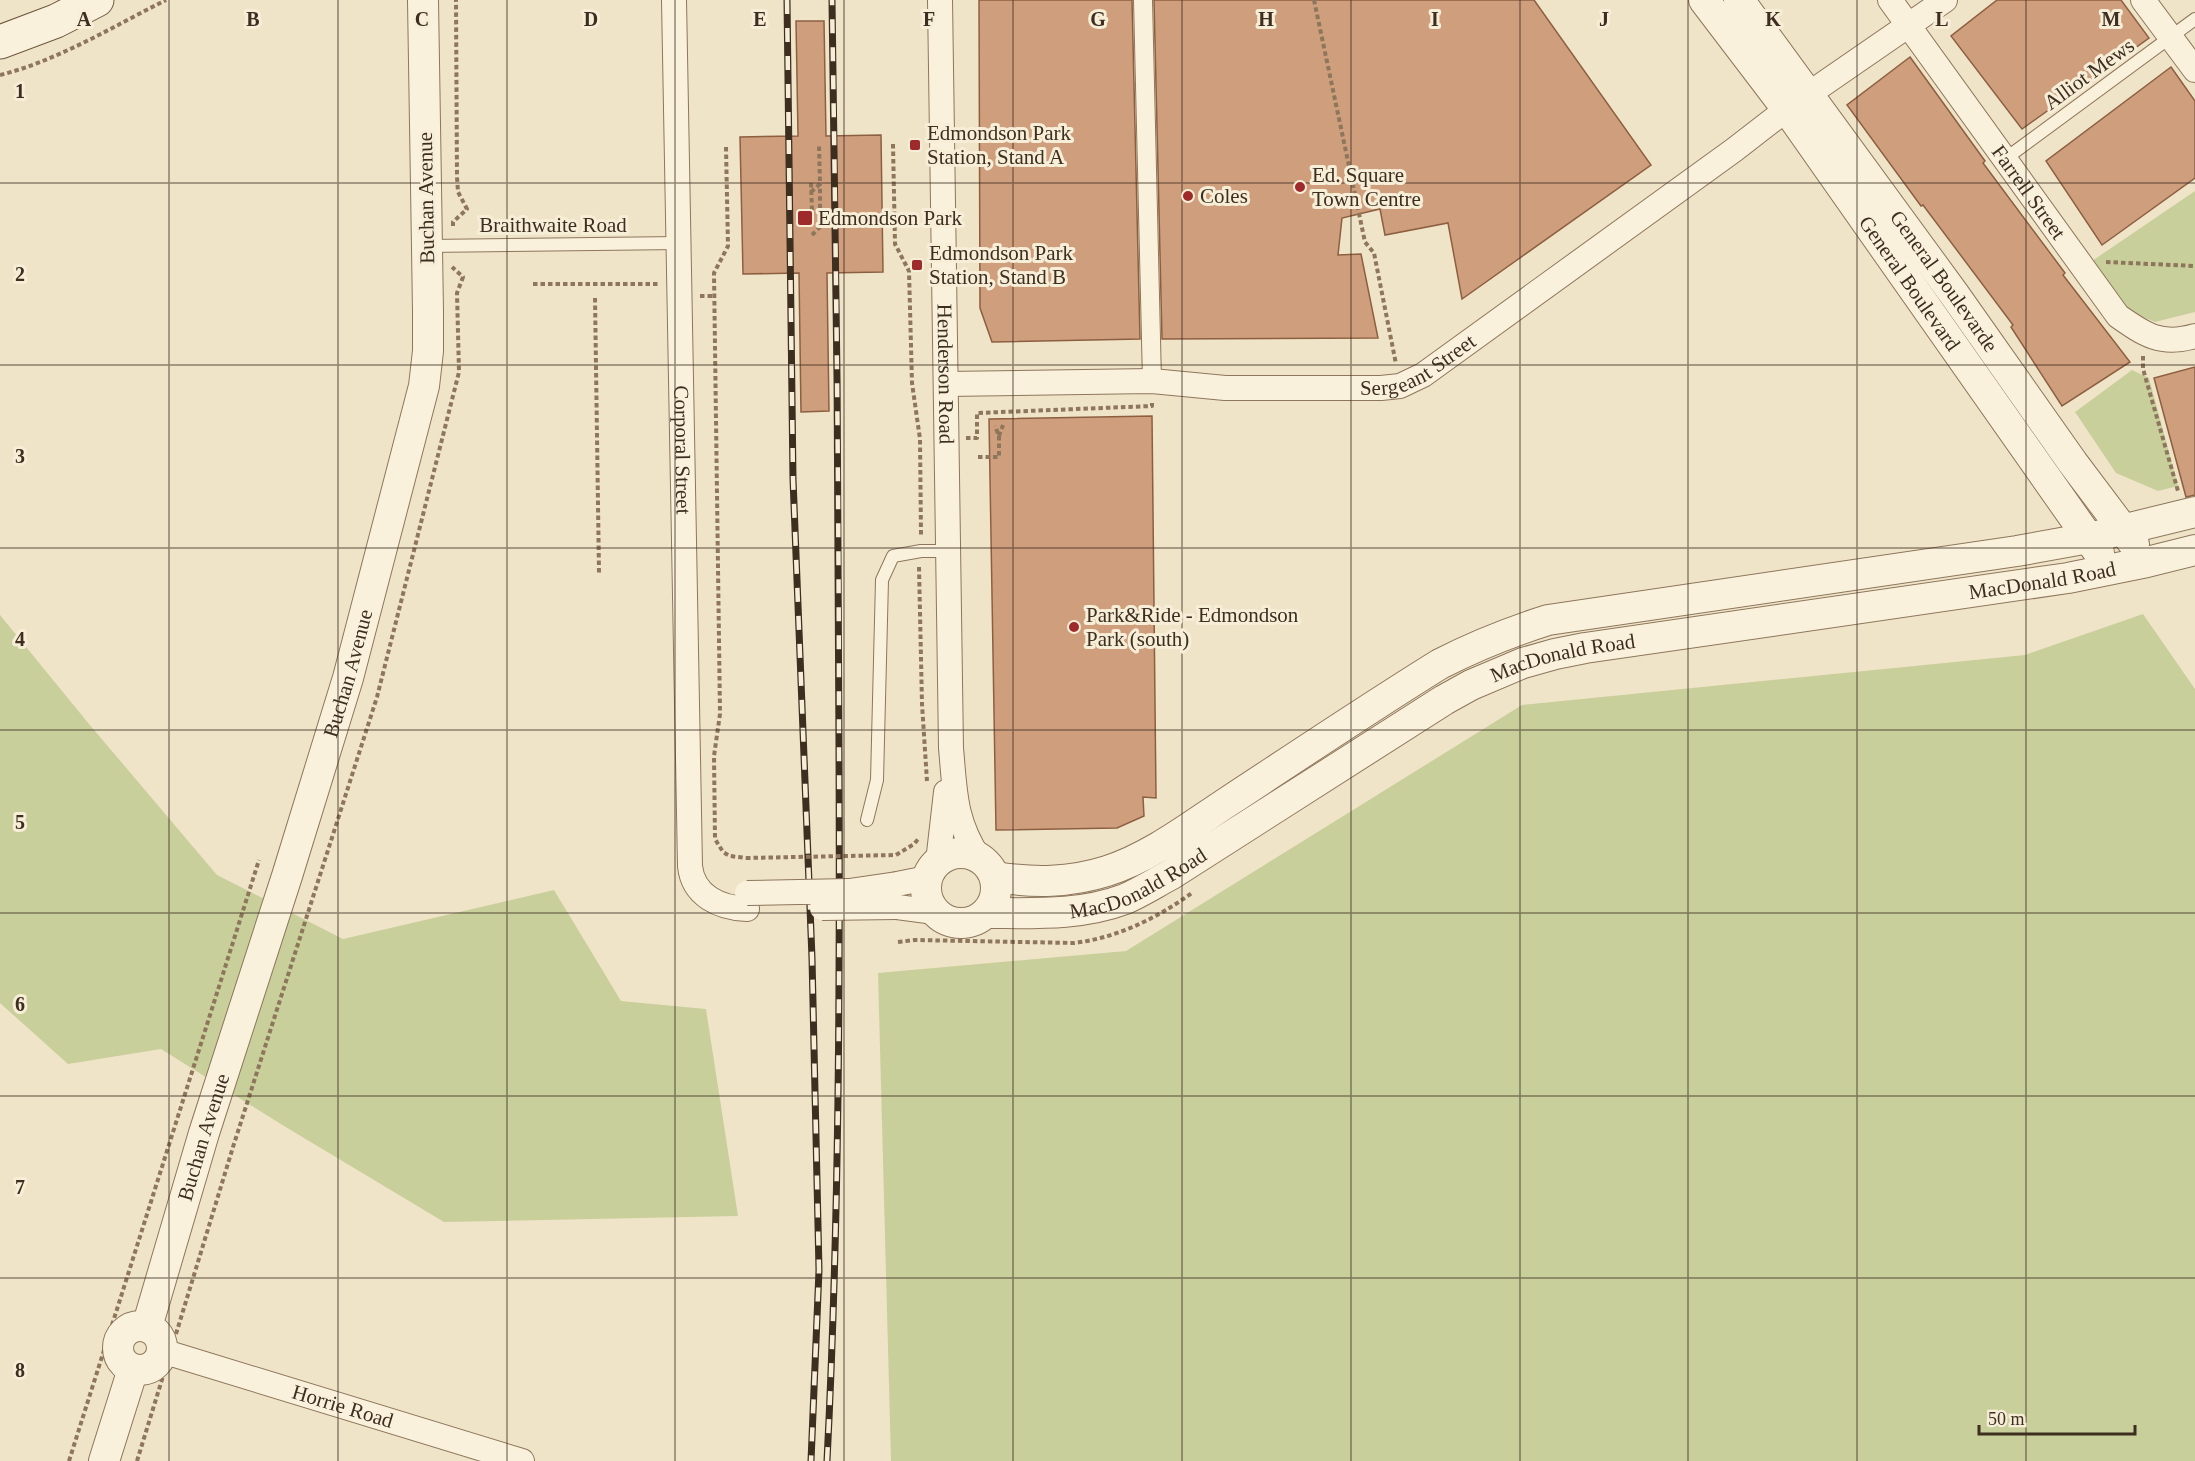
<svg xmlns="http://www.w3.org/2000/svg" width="2195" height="1461" font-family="'Times New Roman',serif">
  <rect width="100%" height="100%" fill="#f0e4c8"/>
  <path fill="#c9cf9b" d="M 2195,191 L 2195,312 L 2155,322 L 2131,312 L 2092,261 Z
    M 2132,370 L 2149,378 L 2178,486 L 2158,491 L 2116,473 L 2075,412 Z
    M 2143,614 L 2195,689 L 2195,1461 L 891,1461 L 878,973 L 1126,951 L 1522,705 L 2025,655 Z
    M 0,615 L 89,724 L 217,875 L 343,939 L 554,890 L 621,1001 L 706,1009 L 738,1216 L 444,1222 L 284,1126 L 161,1049 L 68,1064 L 0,1003 Z"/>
  <path fill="#cf9f7d" stroke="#8d5f41" stroke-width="1.5" d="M 979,0 L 1132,0 L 1140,339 L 992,342 L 980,308 Z
    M 1154,0 L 1534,0 L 1651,165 L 1462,299 L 1448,223 L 1385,235 L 1380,209 L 1342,218 L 1338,255 L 1361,254 L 1378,338 L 1162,339 Z
    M 1997,0 L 2121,0 L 2149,38 L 2022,129 L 1951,36 Z
    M 796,21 L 824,21 L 826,136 L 881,135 L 883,272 L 827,273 L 829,411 L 801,412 L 799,273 L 743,274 L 740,137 L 798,136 Z
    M 1910,57 L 1985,161 L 1983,163 L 2065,273 L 2063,275 L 2130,362 L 2062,406 L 2011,327 L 2013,325 L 1923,205 L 1921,206 L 1847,105 Z
    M 2171,67 L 2195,101 L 2195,178 L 2102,245 L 2046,161 Z
    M 2195,367 L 2195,495 L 2186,497 L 2154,378 Z
    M 1152,416 L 1156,798 L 1143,797 L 1144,816 L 1117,828 L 996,830 L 989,419 Z"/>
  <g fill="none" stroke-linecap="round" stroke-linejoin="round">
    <g stroke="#8d765c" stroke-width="14">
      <path id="service" d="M 2005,159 L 2195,19
        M 427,246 L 680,243
        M 867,820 L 877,780 L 882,580 L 893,556 L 921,551 L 949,551"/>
    </g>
    <g stroke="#8d765c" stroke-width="20">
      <path id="pedestrian" d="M 1143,0 L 1152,381"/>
    </g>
    <g stroke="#8d765c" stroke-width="26">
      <g id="minor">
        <path id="s1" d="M 674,0 L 690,866 C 693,896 720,908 747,909"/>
        <path id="s2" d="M 940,0 L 951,748 C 955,791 954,820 979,858"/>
        <path id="s3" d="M 1890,0 L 2118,316 C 2145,335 2161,346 2195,336"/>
        <path d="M 2143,0 L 2195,70"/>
        <path id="s4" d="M 946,384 L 1152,381 L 1225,388 L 1381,388 L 1400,386 L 1423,375 L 1734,150 L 1787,109 L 1945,0"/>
        <path d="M 938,862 L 946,792"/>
        <path d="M 897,884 L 927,878"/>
        <path d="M 897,907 L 935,912"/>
        <path id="s5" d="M 162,1351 L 522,1461"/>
      </g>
    </g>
    <g stroke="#8d765c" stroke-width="32">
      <g id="tertiary">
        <path id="s6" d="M 1704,0 L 1787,109 L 2099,553"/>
        <path id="s7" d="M 1739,0 L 1954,294 L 2073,463 L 2134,544"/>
        <circle cx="961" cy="888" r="35"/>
        <path d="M 995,877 C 1034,883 1069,883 1107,871 C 1151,857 1191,826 1229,801 C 1299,755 1369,708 1440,664 C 1475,646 1510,632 1548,620 L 2017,551 L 2089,538 L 2195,512"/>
        <path id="s8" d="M 986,913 C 1033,913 1080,916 1125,899 C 1141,892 1155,883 1170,875 L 1444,700 L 1471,685 L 1523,663 L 1555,654 L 1585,648 L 2068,578 L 2147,562 L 2195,550"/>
        <circle cx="140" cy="1348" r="22"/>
        <path id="s9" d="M 147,1327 L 204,1133 L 287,876 L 348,678 L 424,386 L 428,351 L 428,311 L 423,0"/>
        <path d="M 104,1461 L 133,1369"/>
      </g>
    </g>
    <g stroke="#6f573f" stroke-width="35">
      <path id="secondary" d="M 0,42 L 56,21 L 97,0"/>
    </g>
    <path stroke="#8d765c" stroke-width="4" stroke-dasharray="4.5 3" stroke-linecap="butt" d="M 1314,0 L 1365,242 L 1374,253 L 1396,364
      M 0,75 C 57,61 114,26 166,0
      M 893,144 L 895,244 L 909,271 L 912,383 L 920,439 L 921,535
      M 726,147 L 728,246 L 714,273 L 720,714 L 714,756 L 715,839 L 723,852 L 730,856 L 746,858
      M 811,183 L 812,210
      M 811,192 L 820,184 L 819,145
      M 453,226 L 453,222 L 467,209 L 458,192 L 457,177 L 456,0
      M 812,235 L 820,227 L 820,184
      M 2106,262 L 2195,266
      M 533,284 L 658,284
      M 700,296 L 715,296
      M 595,298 L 599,573
      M 2143,356 L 2143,369 L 2178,491
      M 999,436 L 1003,425
      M 966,438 L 977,438 L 977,413 L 1152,406 L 1152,403
      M 978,457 L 999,457 L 999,436 L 995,426
      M 919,567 L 922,704 L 927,781
      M 896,855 L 914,844 L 919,838
      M 898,942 L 915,940 L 1074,943 C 1117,938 1157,918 1192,893
      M 176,1334 L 233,1147 L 377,697 L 459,372 L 457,293 L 463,277 L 452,267
      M 69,1461 L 259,860
      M 137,1461 L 164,1373"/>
    <use href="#service" stroke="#faf1dc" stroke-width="12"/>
    <use href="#pedestrian" stroke="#faf1dc" stroke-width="18"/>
    <use href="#minor" stroke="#faf1dc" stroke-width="24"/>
    <use href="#tertiary" stroke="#faf1dc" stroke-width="30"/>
    <use href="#secondary" stroke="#faf1dc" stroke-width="33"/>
    <g stroke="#3d2e20" stroke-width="7">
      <path id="rail" d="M 787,0 L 793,479 L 812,958 L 819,1270 L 811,1461
        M 827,1461 C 839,1224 840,986 839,749 C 839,499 836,250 832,0"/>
    </g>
    <use href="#rail" stroke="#f7eed8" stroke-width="4.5" stroke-dasharray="14" stroke-linecap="butt"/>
    <g stroke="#8d765c" stroke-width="26" stroke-linecap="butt">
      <path id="minor-bridge" d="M 747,893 L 849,891 L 897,884
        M 822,908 L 897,907"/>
    </g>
    <path stroke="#8d765c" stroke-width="4" stroke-dasharray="4.5 3" stroke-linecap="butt" d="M 746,858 L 896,855"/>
    <use href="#minor-bridge" stroke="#faf1dc" stroke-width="24"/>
  </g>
  <path fill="none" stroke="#3d2e20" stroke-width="1.5" stroke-opacity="0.55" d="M 169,0 L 169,1461M 338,0 L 338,1461M 507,0 L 507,1461M 675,0 L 675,1461M 844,0 L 844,1461M 1013,0 L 1013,1461M 1182,0 L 1182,1461M 1351,0 L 1351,1461M 1520,0 L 1520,1461M 1688,0 L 1688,1461M 1857,0 L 1857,1461M 2026,0 L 2026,1461M 0,183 L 2195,183M 0,365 L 2195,365M 0,548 L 2195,548M 0,730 L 2195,730M 0,913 L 2195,913M 0,1096 L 2195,1096M 0,1278 L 2195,1278"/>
  <g fill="#9e2a2b" stroke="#f7eed8" stroke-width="2">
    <rect x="909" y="139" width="12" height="12" rx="3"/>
    <circle cx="1300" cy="187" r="6"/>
    <circle cx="1188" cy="196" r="6"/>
    <rect x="797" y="210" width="16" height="16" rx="3"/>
    <rect x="911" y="259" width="12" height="12" rx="3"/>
    <circle cx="1074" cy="627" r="6"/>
  </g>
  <g text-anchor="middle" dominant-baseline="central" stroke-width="6" stroke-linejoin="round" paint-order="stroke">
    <g font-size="21" fill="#3d2e20" stroke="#f7eed8">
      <text transform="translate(2089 74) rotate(-36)">Alliot Mews</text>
      <text stroke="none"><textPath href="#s3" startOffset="237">Farrell Street</textPath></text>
      <text transform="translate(426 198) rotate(-91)">Buchan Avenue</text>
      <text x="553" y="225">Braithwaite Road</text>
      <text stroke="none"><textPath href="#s7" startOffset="348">General Boulevarde</textPath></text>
      <text stroke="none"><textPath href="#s6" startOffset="350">General Boulevard</textPath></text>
      <text stroke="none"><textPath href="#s4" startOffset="478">Sergeant Street</textPath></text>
      <text stroke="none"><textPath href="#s2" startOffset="374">Henderson Road</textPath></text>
      <text stroke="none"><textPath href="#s1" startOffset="450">Corporal Street</textPath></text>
      <text stroke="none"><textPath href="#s8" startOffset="1130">MacDonald Road</textPath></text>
      <text stroke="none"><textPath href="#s8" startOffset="644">MacDonald Road</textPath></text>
      <text stroke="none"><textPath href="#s9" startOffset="684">Buchan Avenue</textPath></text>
      <text stroke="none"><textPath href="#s8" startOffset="158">MacDonald Road</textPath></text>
      <text stroke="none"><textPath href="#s9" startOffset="198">Buchan Avenue</textPath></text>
      <text stroke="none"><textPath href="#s5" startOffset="189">Horrie Road</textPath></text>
    </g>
    <g font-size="21" fill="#3d2e20" stroke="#f7eed8" text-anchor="start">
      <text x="927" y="133">Edmondson Park<tspan x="927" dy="24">Station, Stand A</tspan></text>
      <text x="1312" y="175">Ed. Square<tspan x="1312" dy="24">Town Centre</tspan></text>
      <text x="1200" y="196">Coles</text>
      <text x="818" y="218">Edmondson Park</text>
      <text x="929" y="253">Edmondson Park<tspan x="929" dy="24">Station, Stand B</tspan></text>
      <text x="1086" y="615">Park&amp;Ride - Edmondson<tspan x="1086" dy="24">Park (south)</tspan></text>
    </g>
  </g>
  <g font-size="20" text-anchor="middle" font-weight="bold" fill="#3d2e20" stroke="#f7eed8" stroke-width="6" stroke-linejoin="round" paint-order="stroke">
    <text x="84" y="26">A</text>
    <text x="253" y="26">B</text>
    <text x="422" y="26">C</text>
    <text x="591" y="26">D</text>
    <text x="760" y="26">E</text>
    <text x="929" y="26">F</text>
    <text x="1098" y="26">G</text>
    <text x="1266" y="26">H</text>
    <text x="1435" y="26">I</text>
    <text x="1604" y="26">J</text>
    <text x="1773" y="26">K</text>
    <text x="1942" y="26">L</text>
    <text x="2111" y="26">M</text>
    <text x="20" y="98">1</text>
    <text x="20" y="281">2</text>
    <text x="20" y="463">3</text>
    <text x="20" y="646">4</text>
    <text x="20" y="829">5</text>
    <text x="20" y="1011">6</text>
    <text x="20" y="1194">7</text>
    <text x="20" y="1377">8</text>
  </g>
  <path d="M1979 1425v9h156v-9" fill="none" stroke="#3d2e20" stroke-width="3"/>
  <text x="1988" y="1425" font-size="18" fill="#3d2e20" stroke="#f7eed8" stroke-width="4.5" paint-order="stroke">50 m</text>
</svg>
